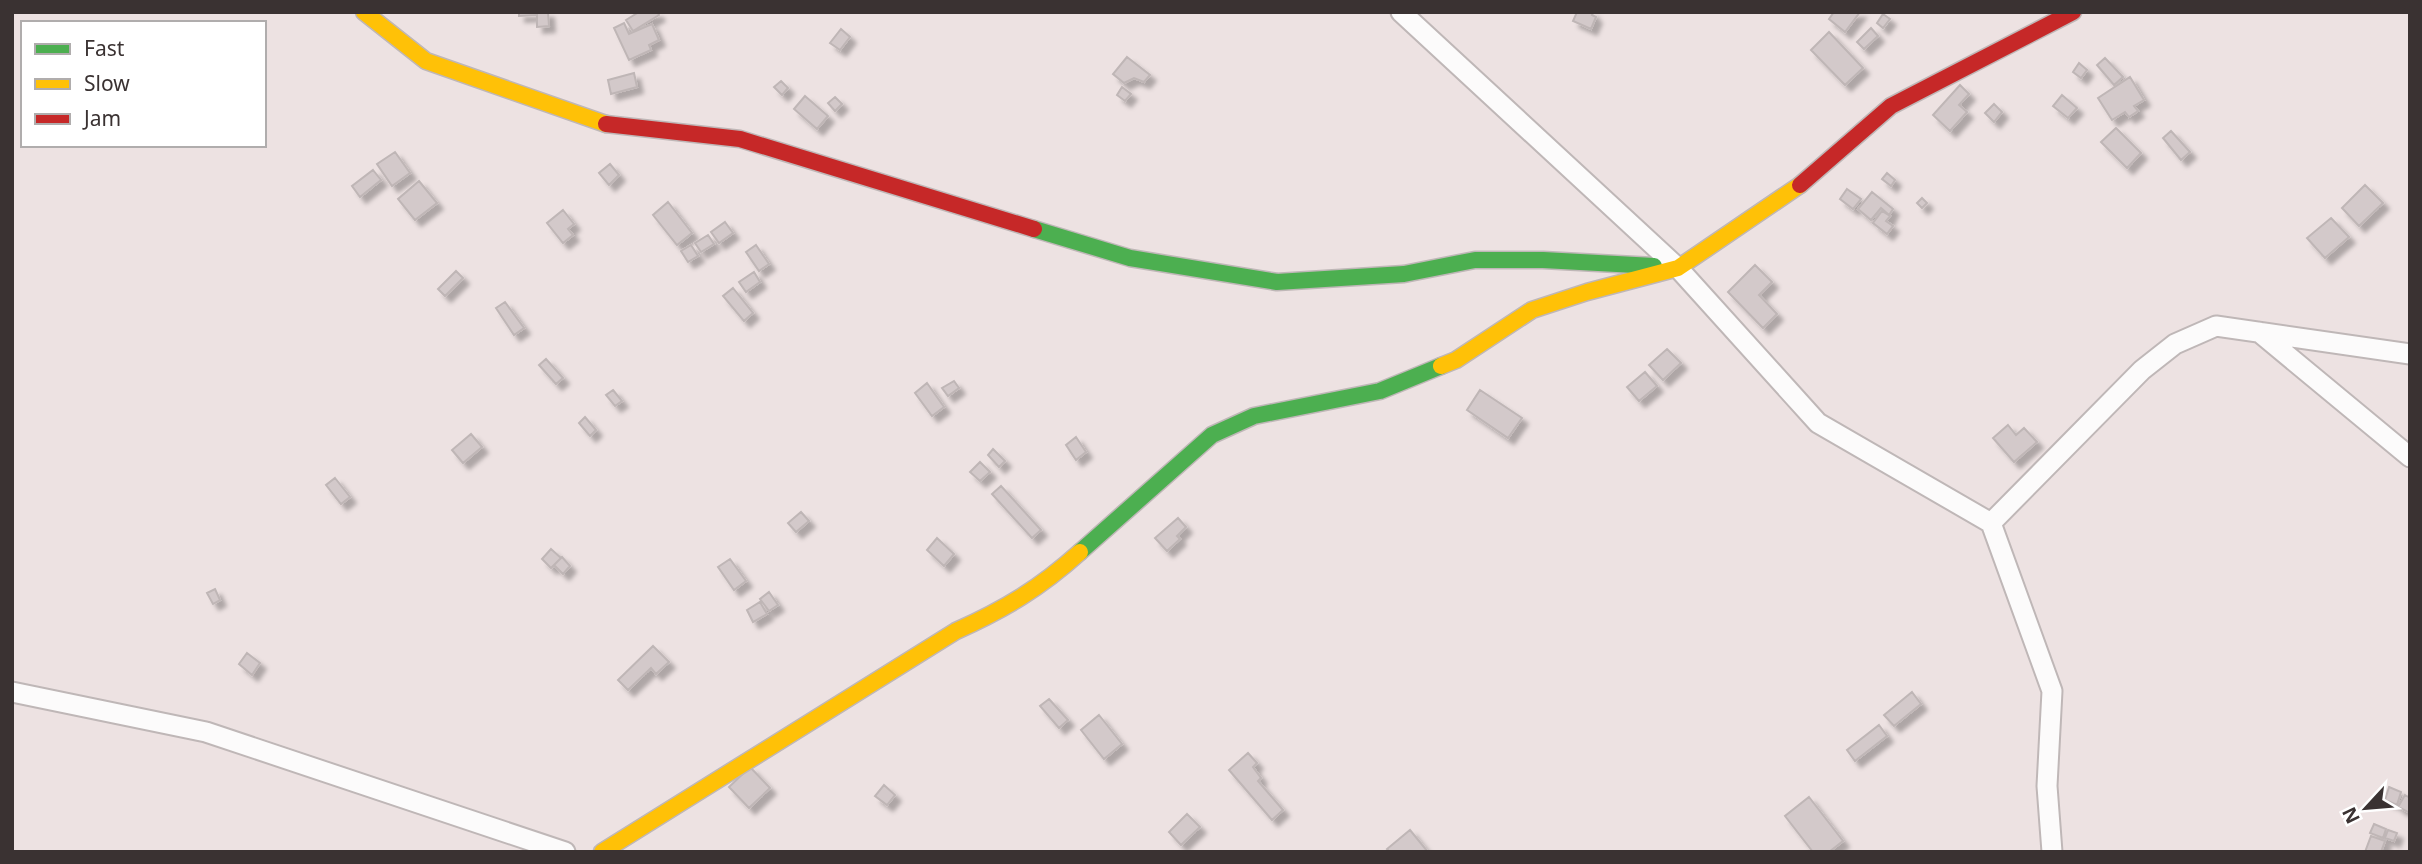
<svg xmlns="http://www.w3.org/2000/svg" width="2422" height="864" font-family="'Noto Sans',sans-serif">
  <defs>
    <filter id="shadow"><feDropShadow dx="6" dy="6" stdDeviation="2" flood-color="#0004"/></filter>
  </defs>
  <rect width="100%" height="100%" fill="#ede2e2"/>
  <path fill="#d3c9ca" stroke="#bfb6b6" stroke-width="2" filter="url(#shadow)" d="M 519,12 L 548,12 L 549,26 L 537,27 L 537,15 L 519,16 Z
    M 639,12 L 657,12 L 659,15 L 633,31 L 626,20 Z
    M 1577,12 L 1593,12 L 1592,15 L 1596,17 L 1591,29 L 1573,21 Z
    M 1834,12 L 1860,12 L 1845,32 L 1829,19 Z
    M 1883,14 L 1890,19 L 1883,28 L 1877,23 Z
    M 624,23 L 629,34 L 652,24 L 659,40 L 649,45 L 651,50 L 629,60 L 614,28 Z
    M 1871,28 L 1878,36 L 1864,49 L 1857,42 Z
    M 841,29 L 850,37 L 840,50 L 830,43 Z
    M 1829,32 L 1863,68 L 1845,85 L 1811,50 Z
    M 1127,57 L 1150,75 L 1144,82 L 1134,78 L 1124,83 L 1113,74 Z
    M 2105,58 L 2123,77 L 2114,85 L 2097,65 Z
    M 2079,63 L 2087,70 L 2081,78 L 2073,72 Z
    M 634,73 L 637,87 L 611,94 L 608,80 Z
    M 2130,77 L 2144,100 L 2134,106 L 2138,111 L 2129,117 L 2125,112 L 2112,120 L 2098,98 Z
    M 781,81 L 788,88 L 782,95 L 774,87 Z
    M 1960,85 L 1969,94 L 1959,105 L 1967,112 L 1950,131 L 1933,115 Z
    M 1122,87 L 1131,94 L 1125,101 L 1117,95 Z
    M 2062,95 L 2077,108 L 2068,118 L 2053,106 Z
    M 805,96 L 828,116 L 817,129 L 794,109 Z
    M 835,97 L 842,104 L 835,111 L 828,103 Z
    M 1994,104 L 2002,112 L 1994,122 L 1985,113 Z
    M 2116,128 L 2141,153 L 2127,168 L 2101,142 Z
    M 2171,131 L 2190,152 L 2181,160 L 2163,138 Z
    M 395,152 L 410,173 L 392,186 L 377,164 Z
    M 610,164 L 619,175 L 609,185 L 599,173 Z
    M 373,170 L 381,180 L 360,197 L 352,186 Z
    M 1887,173 L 1895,180 L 1891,186 L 1882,179 Z
    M 419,181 L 437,203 L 415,220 L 398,199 Z
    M 2365,185 L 2383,203 L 2359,226 L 2342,208 Z
    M 1847,189 L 1861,199 L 1853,209 L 1840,199 Z
    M 1872,192 L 1893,209 L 1889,215 L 1881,208 L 1871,220 L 1858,209 Z
    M 1922,198 L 1927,203 L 1922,208 L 1917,203 Z
    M 668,202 L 692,233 L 677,245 L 653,215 Z
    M 563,210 L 574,224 L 568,229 L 573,235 L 563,243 L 547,223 Z
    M 1882,211 L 1890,216 L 1886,221 L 1893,226 L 1887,234 L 1873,223 Z
    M 2331,218 L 2349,237 L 2325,258 L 2307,238 Z
    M 725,222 L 733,233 L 719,243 L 711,232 Z
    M 708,235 L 714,244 L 701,252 L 695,243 Z
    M 691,245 L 698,256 L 688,262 L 681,251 Z
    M 756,245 L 769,264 L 759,271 L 746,252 Z
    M 1755,265 L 1772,282 L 1759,295 L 1777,314 L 1763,328 L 1728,292 Z
    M 456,271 L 463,278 L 445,296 L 438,289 Z
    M 754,272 L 760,282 L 746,292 L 739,282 Z
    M 733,288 L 753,313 L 744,321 L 723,296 Z
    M 505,302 L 524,328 L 514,335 L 496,308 Z
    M 1667,349 L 1681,363 L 1663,380 L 1649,365 Z
    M 546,359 L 563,378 L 556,384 L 539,365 Z
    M 1645,372 L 1657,386 L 1639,401 L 1627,387 Z
    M 954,381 L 959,388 L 948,396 L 942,388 Z
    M 927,383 L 944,407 L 932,416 L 915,393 Z
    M 613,390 L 622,401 L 615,406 L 606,395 Z
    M 1480,390 L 1522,418 L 1508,438 L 1467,410 Z
    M 585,417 L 596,430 L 590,436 L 579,423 Z
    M 2008,425 L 2016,435 L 2024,428 L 2037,442 L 2014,462 L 1993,438 Z
    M 471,434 L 482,447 L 463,463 L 452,450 Z
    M 1076,437 L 1086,452 L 1076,460 L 1066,445 Z
    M 993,449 L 1005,461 L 999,467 L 988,455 Z
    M 980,462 L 990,472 L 980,481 L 970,472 Z
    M 335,478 L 350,497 L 341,504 L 326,485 Z
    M 1001,486 L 1041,530 L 1032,538 L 992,494 Z
    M 801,512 L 809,521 L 796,532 L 788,523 Z
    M 1178,518 L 1186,527 L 1177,536 L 1180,539 L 1167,551 L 1155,538 Z
    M 937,538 L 954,554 L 944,566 L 927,550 Z
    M 551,549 L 561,558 L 551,568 L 542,559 Z
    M 562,557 L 570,566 L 563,574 L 554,565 Z
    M 730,559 L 746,581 L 734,590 L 718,567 Z
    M 215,589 L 220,600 L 213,604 L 207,593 Z
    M 769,592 L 778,605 L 769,611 L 760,599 Z
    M 760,602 L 767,614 L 753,622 L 747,610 Z
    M 653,646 L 669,662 L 656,674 L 651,668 L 628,690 L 618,680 Z
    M 247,653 L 260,663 L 252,675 L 239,664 Z
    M 1912,692 L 1921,704 L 1894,726 L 1884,715 Z
    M 1049,699 L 1068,720 L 1059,728 L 1040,706 Z
    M 1099,715 L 1122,744 L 1104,759 L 1081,730 Z
    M 1879,725 L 1887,736 L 1855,761 L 1847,750 Z
    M 1248,753 L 1257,763 L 1253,767 L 1261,778 L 1258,781 L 1283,810 L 1272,820 L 1229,770 Z
    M 750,767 L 770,788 L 749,808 L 729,787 Z
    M 884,785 L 895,795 L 887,805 L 875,796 Z
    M 2389,787 L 2401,792 L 2397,805 L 2385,800 Z
    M 2405,795 L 2410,798 L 2410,813 L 2398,807 Z
    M 1809,797 L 1843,841 L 1829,852 L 1813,852 L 1785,816 Z
    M 1187,814 L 1200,827 L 1181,845 L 1169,832 Z
    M 2374,824 L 2386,829 L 2383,838 L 2370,833 Z
    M 1410,830 L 1428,852 L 1390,852 L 1387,849 Z
    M 2388,830 L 2397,833 L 2394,841 L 2385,838 Z
    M 2371,836 L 2385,841 L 2381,852 L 2365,852 Z"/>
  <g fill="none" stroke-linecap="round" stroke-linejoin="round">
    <g stroke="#bfb7b7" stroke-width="23">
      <path id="street" d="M 1401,12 L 1678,268 L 1818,423 L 1991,523 L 2142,370 L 2175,344 L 2216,326 L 2410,354
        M 2259,332 L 2410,457
        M 1991,523 L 2052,691 L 2047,786 L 2052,852
        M 12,692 L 206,732 L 565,852"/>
    </g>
    <g stroke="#bfb7b7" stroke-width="19">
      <path id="fast" d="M 1034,229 L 1130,258 L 1277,282 L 1404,274 L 1475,260 L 1543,260 L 1654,266
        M 1080,552 L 1212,435 L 1254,416 L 1380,391 L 1441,366"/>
    </g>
    <g stroke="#bfb7b7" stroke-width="19">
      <path id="slow" d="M 364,12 L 426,61 L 606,124
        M 1441,366 L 1456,360 L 1532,310 L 1587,292 L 1678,268 L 1800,185
        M 602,852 L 956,631 C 1005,609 1040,588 1080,552"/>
    </g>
    <g stroke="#bfb7b7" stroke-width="19">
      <path id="jam" d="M 606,124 L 740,139 L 1034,229
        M 1800,185 L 1891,106 L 2073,12"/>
    </g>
    <use href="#street" stroke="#fcfbfb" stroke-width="19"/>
    <use href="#fast" stroke="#4caf50" stroke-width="16"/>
    <use href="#slow" stroke="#ffc107" stroke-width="16"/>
    <use href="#jam" stroke="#c62828" stroke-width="16"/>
  </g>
  <rect width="2422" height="864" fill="none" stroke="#3a3232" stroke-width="28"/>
  <rect x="21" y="21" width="245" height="126" fill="#ffffff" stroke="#b0adad" stroke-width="2"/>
  <rect x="35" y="44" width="35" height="10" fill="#4caf50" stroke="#b0adad" stroke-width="2"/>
  <text x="84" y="56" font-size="21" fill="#3a3232">Fast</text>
  <rect x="35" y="79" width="35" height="10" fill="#ffc107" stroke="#b0adad" stroke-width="2"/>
  <text x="84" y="91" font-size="21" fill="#3a3232">Slow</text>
  <rect x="35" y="114" width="35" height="10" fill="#c62828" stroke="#b0adad" stroke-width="2"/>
  <text x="84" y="126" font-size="21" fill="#3a3232">Jam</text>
  <g transform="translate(2366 808) rotate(244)" stroke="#ffffff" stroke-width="5" paint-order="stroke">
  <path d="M0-5L12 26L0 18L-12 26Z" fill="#3a3232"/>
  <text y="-10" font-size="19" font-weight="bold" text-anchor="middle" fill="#3a3232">N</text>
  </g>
</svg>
